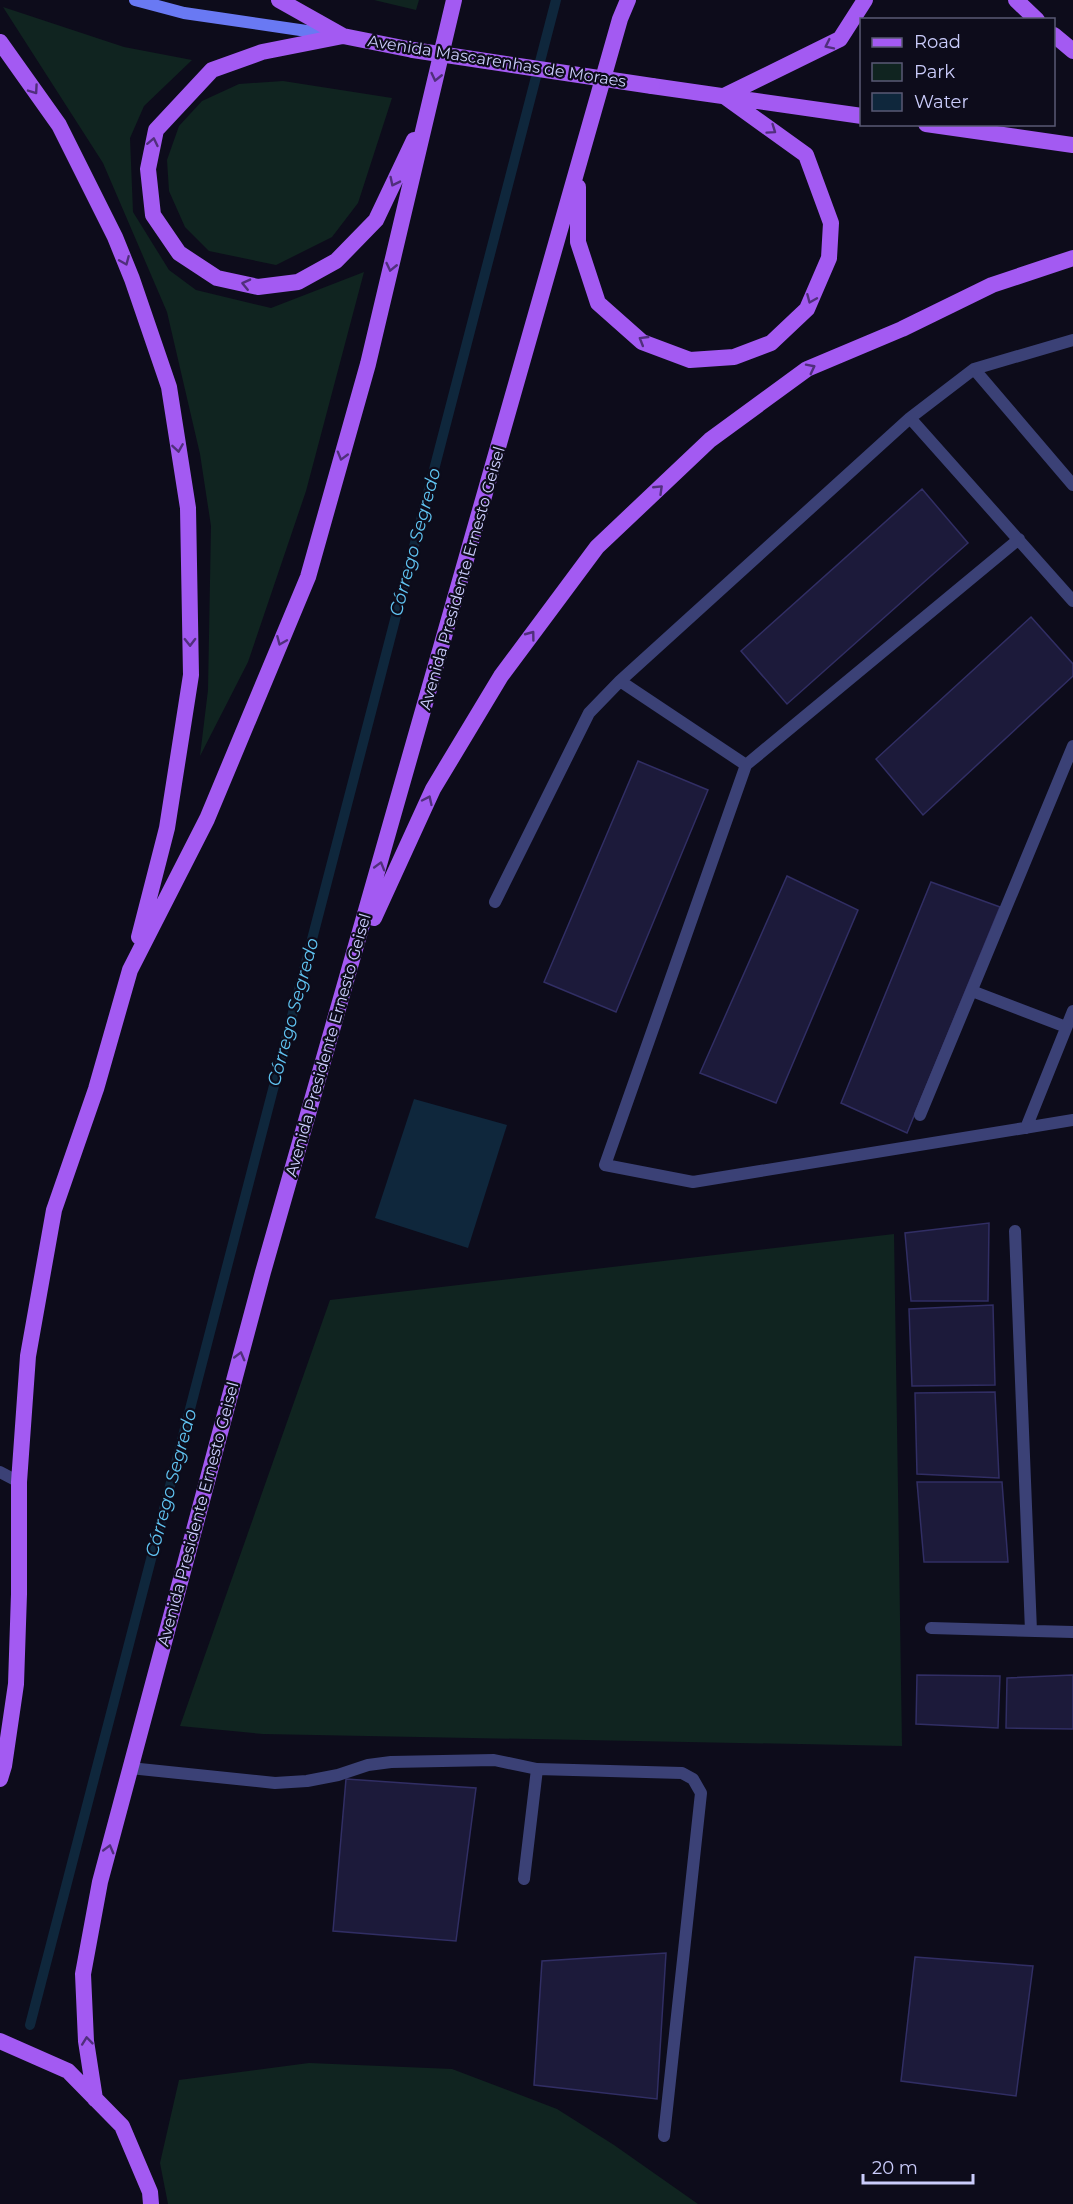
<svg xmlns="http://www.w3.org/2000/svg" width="1073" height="2204" font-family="Montserrat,sans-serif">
  <rect width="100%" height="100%" fill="#0d0c1b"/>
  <path fill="#102420" d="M 374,0 L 419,0 L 416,10 Z
    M 3,7 L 124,47 L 192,60 L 144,106 L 130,138 L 133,212 L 169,270 L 196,290 L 271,308 L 364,272 L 306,491 L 248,662 L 200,756 L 208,690 L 211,526 L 200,454 L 167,312 L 103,163 Z
    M 283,81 L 392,98 L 358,203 L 332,237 L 276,265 L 209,251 L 185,227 L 169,191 L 167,160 L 179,126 L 202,101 L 239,84 Z
    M 894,1234 L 902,1746 L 263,1734 L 180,1726 L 330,1300 Z
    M 309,2063 L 452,2069 L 557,2109 L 614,2145 L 698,2204 L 168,2204 L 160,2163 L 179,2080 Z"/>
  <path fill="#0f273c" d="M 414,1099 L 507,1125 L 468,1248 L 375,1218 Z"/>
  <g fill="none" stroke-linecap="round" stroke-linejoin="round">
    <path stroke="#0f273c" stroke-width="10" d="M 30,2025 L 556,0"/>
  </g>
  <path fill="#1c1a3a" stroke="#312e64" stroke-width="1.5" d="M 922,489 L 968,543 L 787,704 L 741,651 Z
    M 1031,617 L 1073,664 L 1073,676 L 923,815 L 876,759 Z
    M 638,761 L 708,790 L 616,1012 L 544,982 Z
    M 787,876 L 858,910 L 776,1103 L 700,1073 Z
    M 931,882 L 1000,907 L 907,1133 L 841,1103 Z
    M 989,1223 L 988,1301 L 911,1301 L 905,1233 Z
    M 993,1305 L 995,1385 L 912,1386 L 909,1309 Z
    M 995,1392 L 999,1478 L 917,1474 L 915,1393 Z
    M 917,1482 L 1002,1482 L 1008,1562 L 924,1562 Z
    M 917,1675 L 1000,1676 L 998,1728 L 916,1724 Z
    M 1073,1675 L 1073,1729 L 1006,1728 L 1007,1678 Z
    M 346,1779 L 476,1788 L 456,1941 L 333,1931 Z
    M 666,1953 L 657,2099 L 534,2085 L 542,1961 Z
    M 915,1957 L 1033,1966 L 1016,2096 L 901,2081 Z"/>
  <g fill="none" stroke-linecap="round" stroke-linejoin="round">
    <path stroke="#3b4176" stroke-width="12" d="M 1015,1231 L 1031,1631
      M 931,1628 L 1073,1632"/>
    <path stroke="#3b4176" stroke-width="12" d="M 974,369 L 1073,485
      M 910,418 L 1073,601
      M 1019,539 L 746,765 L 605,1165 L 693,1182 L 1073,1120
      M 620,681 L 746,765
      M 495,902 L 589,713 L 620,681 L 910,418 L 974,369 L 1073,340
      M 972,991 L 1066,1027
      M 920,1115 L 1073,746
      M 1026,1128 L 1073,1011
      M 0,1472 L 19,1482
      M 130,1768 L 275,1783 L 307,1781 L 338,1775 L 368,1765 L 391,1762 L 494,1760 L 537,1769 L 524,1879
      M 537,1769 L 682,1773 L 693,1779 L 701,1793 L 664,2136"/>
    <path stroke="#6979f3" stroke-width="12" d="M 135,0 L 184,13 L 334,35"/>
    <path stroke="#a35af2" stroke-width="16" d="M 279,0 L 343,36 L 413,50
      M 1016,0 L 1037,20
      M 1054,35 L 1073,51
      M 343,36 L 262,52 L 212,70 L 156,130 L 148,169 L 153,215 L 179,253 L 217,278 L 258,287 L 298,282 L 336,261 L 376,220 L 414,140
      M 0,42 L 59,125 L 115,237 L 132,279 L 169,387 L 188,508 L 191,675 L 167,828 L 139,937
      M 652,86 L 862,116
      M 724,96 L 840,39 L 865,0
      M 926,124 L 1073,145
      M 578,187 L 578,242 L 598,303 L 642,342 L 690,360 L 734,357 L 771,343 L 807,309 L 829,258 L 831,223 L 806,155 L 724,96
      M 374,918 L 433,789 L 501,676 L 597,547 L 710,440 L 807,369 L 902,329 L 992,285 L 1073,258
      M 0,1779 L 4,1766 L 16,1684 L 19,1594 L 19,1482 L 28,1356 L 54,1210 L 96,1089 L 130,970 L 207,819 L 308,577 L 368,364 L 454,0
      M 0,2041 L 68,2071 L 122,2126 L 150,2192 L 151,2204
      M 95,2099 L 86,2041 L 83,1974 L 100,1882 L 263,1272 L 620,19 L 628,0"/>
    <path stroke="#a35af2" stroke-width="16" d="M 413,50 L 652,86"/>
  </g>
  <defs><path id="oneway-chevron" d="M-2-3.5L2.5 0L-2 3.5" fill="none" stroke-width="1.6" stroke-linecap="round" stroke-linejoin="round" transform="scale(1.5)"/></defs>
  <g stroke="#502f7c">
    <use href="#oneway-chevron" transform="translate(829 45) rotate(154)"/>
    <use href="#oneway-chevron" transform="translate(436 77) rotate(103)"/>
    <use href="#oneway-chevron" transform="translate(34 90) rotate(55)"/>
    <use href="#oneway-chevron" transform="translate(772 130) rotate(35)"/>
    <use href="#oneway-chevron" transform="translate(153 142) rotate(-78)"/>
    <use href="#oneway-chevron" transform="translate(394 182) rotate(116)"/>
    <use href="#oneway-chevron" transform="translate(125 261) rotate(67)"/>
    <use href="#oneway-chevron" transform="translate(391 267) rotate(103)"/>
    <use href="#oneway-chevron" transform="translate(246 284) rotate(-167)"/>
    <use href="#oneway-chevron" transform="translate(811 299) rotate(113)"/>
    <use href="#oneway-chevron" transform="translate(643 340) rotate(-149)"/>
    <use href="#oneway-chevron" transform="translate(811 368) rotate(-27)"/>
    <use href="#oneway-chevron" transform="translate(178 448) rotate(81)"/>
    <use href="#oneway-chevron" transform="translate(342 456) rotate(106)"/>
    <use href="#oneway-chevron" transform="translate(659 489) rotate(-44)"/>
    <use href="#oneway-chevron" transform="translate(531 635) rotate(-53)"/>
    <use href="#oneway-chevron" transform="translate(281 641) rotate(113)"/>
    <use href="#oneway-chevron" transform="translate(190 642) rotate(89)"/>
    <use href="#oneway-chevron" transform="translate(428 800) rotate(-65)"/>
    <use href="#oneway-chevron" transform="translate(380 866) rotate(-74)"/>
    <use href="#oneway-chevron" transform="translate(240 1356) rotate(-75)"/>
    <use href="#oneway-chevron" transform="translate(109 1849) rotate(-75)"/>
    <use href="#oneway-chevron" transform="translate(87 2041) rotate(-96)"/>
  </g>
  <g text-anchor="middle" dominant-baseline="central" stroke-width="4.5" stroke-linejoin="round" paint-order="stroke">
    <g font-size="16" fill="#caccfb" stroke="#0d0c1b">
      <text transform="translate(497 61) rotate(9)">Avenida Mascarenhas de Moraes</text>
      <text transform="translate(462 578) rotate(-74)">Avenida Presidente Ernesto Geisel</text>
      <text transform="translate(328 1045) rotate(-74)">Avenida Presidente Ernesto Geisel</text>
      <text transform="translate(198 1514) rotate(-75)">Avenida Presidente Ernesto Geisel</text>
    </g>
    <g font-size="18" font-style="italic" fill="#60c4f2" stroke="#0d0c1b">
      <text transform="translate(415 542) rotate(-75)">Córrego Segredo</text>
      <text transform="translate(293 1012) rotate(-75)">Córrego Segredo</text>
      <text transform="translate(171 1483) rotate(-75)">Córrego Segredo</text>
    </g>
  </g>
  <rect x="860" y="18" width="195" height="108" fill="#0d0c1b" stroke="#595975" stroke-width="1.5"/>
  <rect x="872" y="38" width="30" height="9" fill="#a35af2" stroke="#595975" stroke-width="1.5"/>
  <text x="914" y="48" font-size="18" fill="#caccfb">Road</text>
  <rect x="872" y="63" width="30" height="18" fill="#102420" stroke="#595975" stroke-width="1.5"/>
  <text x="914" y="78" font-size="18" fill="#caccfb">Park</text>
  <rect x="872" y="93" width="30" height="18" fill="#0f273c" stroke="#595975" stroke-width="1.5"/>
  <text x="914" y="108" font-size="18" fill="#caccfb">Water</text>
  <path d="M863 2174v9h110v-9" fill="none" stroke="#caccfb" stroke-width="3"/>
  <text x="872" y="2174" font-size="18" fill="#caccfb" stroke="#0d0c1b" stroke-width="4.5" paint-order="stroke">20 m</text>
</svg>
